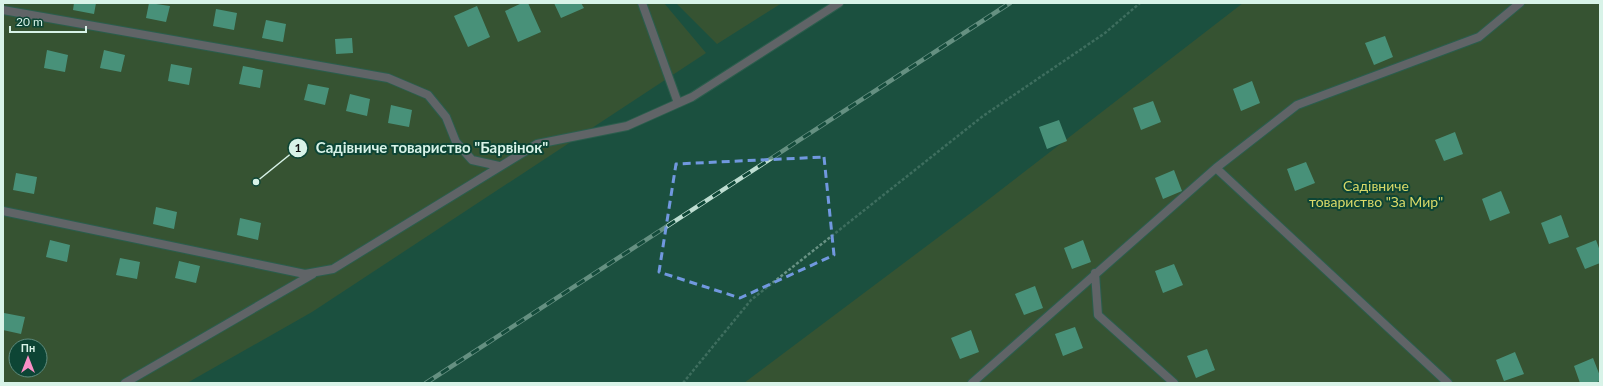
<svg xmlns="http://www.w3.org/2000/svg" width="1603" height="386" font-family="Lato,sans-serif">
  <rect width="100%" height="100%" fill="#1b503f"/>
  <path fill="#575723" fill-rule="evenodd" d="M 3,3 L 664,3 L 706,53 L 312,312 L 187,383 L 3,383 ZM 16,346 L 40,346 L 40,370 L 16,370 Z
    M 676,3 L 782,3 L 717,44 Z
    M 1243,3 L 1600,3 L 1600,383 L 744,383 L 984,203 Z"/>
  <path fill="#7fe1bf" d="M 74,3 L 96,3 L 94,14 L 73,10 Z
    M 149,3 L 170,6 L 166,22 L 146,18 Z
    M 522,3 L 528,3 L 541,32 L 518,42 L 505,11 Z
    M 554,3 L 581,3 L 584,8 L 561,18 Z
    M 477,6 L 490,37 L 468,47 L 454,16 Z
    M 216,9 L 237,13 L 234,30 L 213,26 Z
    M 266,20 L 286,24 L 283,42 L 262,38 Z
    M 1385,36 L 1393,57 L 1374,65 L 1365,43 Z
    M 352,38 L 353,53 L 336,54 L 335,39 Z
    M 47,50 L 68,55 L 65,72 L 44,68 Z
    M 104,50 L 125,55 L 121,72 L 100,68 Z
    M 171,64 L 192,68 L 189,85 L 168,81 Z
    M 243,66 L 263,70 L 260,88 L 239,84 Z
    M 1252,81 L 1260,103 L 1241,111 L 1233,89 Z
    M 308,84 L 329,88 L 325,105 L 304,100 Z
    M 350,94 L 370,99 L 367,116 L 346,111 Z
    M 1153,101 L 1161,122 L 1141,130 L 1133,108 Z
    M 391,105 L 412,110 L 409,127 L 388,123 Z
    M 1059,120 L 1067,141 L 1047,149 L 1039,127 Z
    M 1455,132 L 1463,154 L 1444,161 L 1435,140 Z
    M 1306,162 L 1315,183 L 1295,191 L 1287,169 Z
    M 1174,170 L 1182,191 L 1163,199 L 1155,178 Z
    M 16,173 L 37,177 L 34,194 L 13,190 Z
    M 1501,191 L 1510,213 L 1490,221 L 1482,199 Z
    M 156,207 L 177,212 L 174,229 L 153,224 Z
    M 1561,215 L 1569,237 L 1549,244 L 1541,223 Z
    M 240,218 L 261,223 L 258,240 L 237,235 Z
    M 50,240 L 70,245 L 67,262 L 46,257 Z
    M 1083,240 L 1091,262 L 1072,269 L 1064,248 Z
    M 1596,240 L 1600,251 L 1600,263 L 1585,269 L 1576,248 Z
    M 120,258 L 140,262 L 137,279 L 116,275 Z
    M 179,261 L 200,266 L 196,283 L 175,278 Z
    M 1174,264 L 1183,285 L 1163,293 L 1155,271 Z
    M 1035,286 L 1043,308 L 1024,315 L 1015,294 Z
    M 4,313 L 25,317 L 21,334 L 3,330 Z
    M 1075,327 L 1083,348 L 1063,356 L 1055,334 Z
    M 971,330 L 979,352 L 960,359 L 951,338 Z
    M 1207,349 L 1215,370 L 1196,378 L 1187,356 Z
    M 1515,352 L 1524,374 L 1504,381 L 1496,360 Z
    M 1593,358 L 1600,376 L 1600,381 L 1594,383 L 1580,383 L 1574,366 Z"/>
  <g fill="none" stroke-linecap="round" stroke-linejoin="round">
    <g stroke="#3d6d5d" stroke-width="10">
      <path id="street" d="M 642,3 L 678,103
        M 3,10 L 388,78 L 428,95 L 446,117 L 456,142 L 472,160 L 499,166
        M 1216,168 L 1448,383
        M 3,211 L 305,274 L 333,269 L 537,144 L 627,126 L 692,97 L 839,3
        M 1095,273 L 1098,315 L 1174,383
        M 125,383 L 313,274
        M 972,383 L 1216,168 L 1297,105 L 1479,37 L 1520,3"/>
    </g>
    <path stroke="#689284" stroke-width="2.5" stroke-dasharray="3 2" stroke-linecap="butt" d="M 683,383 L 751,300 L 983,116 L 1105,33 L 1140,3"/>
    <use href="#street" stroke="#b37d97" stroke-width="8"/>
    <g stroke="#beddd1" stroke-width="4.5">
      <path id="rail" d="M 426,383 L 1010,3"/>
    </g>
    <use href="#rail" stroke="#0d4535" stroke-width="3" stroke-dasharray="9" stroke-linecap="butt"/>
  </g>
  <path d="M0 0H1603V386H0ZM 824,157 L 834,255 L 740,298 L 659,272 L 676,164 Z" fill="#1b503f" fill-opacity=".55" fill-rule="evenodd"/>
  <path fill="none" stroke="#7198df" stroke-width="3" stroke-dasharray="8 5" stroke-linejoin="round" d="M 824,157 L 834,255 L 740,298 L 659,272 L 676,164 Z"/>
  <g text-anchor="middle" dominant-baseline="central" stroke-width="4" stroke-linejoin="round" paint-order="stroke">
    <g font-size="14" fill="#dada69" stroke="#0d4535">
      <text x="1376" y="185">Садівниче<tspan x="1376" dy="16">товариство "За Мир"</tspan></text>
    </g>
  </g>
  <path fill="none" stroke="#d8f3e8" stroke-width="1.5" d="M256 182L298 148"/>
  <g fill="#d8f3e8" stroke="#0d4535" stroke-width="1.5">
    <circle cx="256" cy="182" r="4"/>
    <circle cx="298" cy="148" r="10"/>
  </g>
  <g font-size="12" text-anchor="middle" font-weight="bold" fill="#111">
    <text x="298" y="152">1</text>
  </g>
  <g font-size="15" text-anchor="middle" font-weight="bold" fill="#d8f3e8" stroke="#0d4535" stroke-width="4" stroke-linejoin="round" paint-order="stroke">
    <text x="432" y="153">Садівниче товариство "Барвінок"</text>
  </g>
  <rect width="1603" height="386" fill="none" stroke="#d8f3e8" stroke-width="8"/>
  <g transform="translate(28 358)"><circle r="19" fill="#0d4535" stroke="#5e8b7d"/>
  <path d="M0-3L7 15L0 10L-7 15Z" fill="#fa8fc6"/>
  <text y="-6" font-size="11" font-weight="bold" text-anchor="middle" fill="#d8f3e8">Пн</text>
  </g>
  <path d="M10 26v6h76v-6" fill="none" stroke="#d8f3e8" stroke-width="2"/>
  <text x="16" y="26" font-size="12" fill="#d8f3e8" stroke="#0d4535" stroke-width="3" paint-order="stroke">20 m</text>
</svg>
